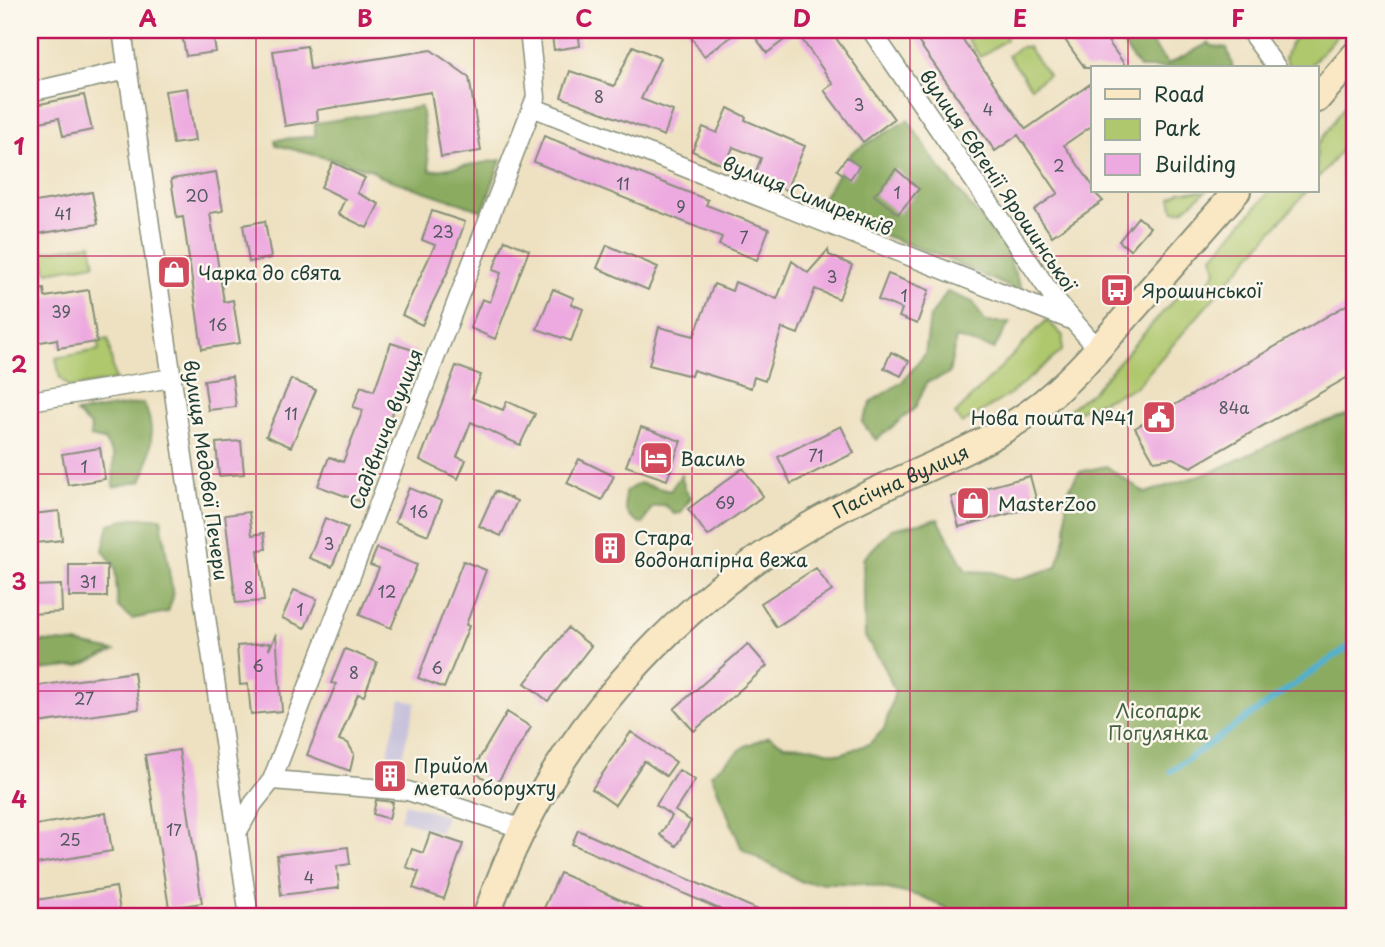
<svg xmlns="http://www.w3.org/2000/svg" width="1385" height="947" font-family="'Playpen Sans',sans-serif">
  <rect width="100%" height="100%" fill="#fbf7ec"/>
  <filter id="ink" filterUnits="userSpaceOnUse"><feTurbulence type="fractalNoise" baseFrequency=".0143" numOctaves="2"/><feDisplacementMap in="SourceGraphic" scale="14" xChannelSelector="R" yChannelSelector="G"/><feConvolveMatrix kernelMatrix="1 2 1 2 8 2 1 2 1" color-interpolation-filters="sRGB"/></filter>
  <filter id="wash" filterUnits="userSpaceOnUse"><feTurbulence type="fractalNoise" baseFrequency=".00686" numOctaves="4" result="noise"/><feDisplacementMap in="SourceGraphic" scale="28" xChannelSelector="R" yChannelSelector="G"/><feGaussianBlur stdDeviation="1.57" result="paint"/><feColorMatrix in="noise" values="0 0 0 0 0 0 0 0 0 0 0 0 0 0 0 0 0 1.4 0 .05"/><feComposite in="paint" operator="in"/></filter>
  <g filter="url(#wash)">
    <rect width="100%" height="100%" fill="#eee1c1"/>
    <path fill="#c5c0da" d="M 401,699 L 416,703 L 395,784 L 381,780 Z
      M 405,803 L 446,816 L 440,833 L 400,819 Z"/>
    <path fill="#afc76d" stroke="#678250" stroke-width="2" d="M 961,30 L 1007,30 L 1006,40 L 980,57 Z
      M 1302,30 L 1342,30 L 1308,68 L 1290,68 L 1285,58 L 1290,44 Z
      M 1021,47 L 1028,47 L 1048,75 L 1031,87 L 1008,55 Z
      M 1355,92 L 1355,135 L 1317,179 L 1317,145 C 1332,127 1339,111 1355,92 Z
      M 1181,191 L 1206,191 L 1183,210 L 1174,211 L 1171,198 Z
      M 1270,191 L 1307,191 L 1136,387 L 1069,415 L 1063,414 L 1094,390 L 1179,294 L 1199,293 L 1216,272 L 1213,256 Z
      M 91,244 L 95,264 L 47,272 L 43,252 Z
      M 1047,320 L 1063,336 L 1062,351 L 1010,394 L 962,424 L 955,414 Z
      M 108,339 L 115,380 L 70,388 L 60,378 L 56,358 L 99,350 L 98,341 Z"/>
    <path fill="#8bac60" stroke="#55744a" stroke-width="2" d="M 1113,30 L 1141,30 L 1168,64 L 1209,43 L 1212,46 L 1227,48 L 1233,68 L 1139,68 Z
      M 421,107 L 430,171 L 501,160 L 483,211 L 379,176 L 372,170 L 276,145 L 275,140 L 315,136 L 315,123 Z
      M 908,120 L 936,163 L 1004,247 L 1023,293 L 940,256 L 815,210 L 852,152 Z
      M 947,292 L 973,302 L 985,322 L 1010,322 L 994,349 L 956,338 L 949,374 L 927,382 L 915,408 L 876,440 L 862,422 L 872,401 L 902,382 L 925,354 L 930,317 Z
      M 143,403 C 156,424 152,459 141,481 L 113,487 L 114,456 L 104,440 L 90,437 L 91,427 L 76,413 Z
      M 1355,412 L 1355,917 L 964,917 L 923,897 L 865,884 L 802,882 L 742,849 L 711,774 L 745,746 L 769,736 L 785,745 L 806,746 L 840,754 L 869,744 L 884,729 L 895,692 L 884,666 L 865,637 L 863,559 L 892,529 L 938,519 L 966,571 L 992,572 L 1015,580 L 1057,567 L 1066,533 L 1066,494 L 1079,472 L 1106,466 L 1145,493 L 1214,471 L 1305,428 Z
      M 681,475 L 685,489 L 691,497 L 681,513 L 674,514 L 665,505 L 652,507 L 643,524 C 625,518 624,510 625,492 L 639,483 L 670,491 Z
      M 132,518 L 161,518 L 173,597 L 168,612 L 132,619 L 118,607 L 115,567 L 103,550 L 109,524 Z
      M 30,641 L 76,643 L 114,651 L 79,666 L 30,671 Z"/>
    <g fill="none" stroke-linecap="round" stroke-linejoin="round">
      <path stroke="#51b0cf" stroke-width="6" d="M 1171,771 L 1355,642"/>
    </g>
    <g id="blocks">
      <path fill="#edaae0" d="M 181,30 L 212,30 L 216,52 L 186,56 Z
        M 551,30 L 578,30 L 580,46 L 554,50 Z
        M 686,30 L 741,30 L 704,56 Z
        M 750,30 L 830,30 L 894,119 L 863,142 L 824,90 L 833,84 L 796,31 L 767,53 Z
        M 910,30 L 956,30 L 1026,129 L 1093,82 L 1093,125 L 1064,145 L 1093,186 L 1093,191 L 1103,201 L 1052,236 L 1034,210 L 1058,193 L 1018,135 L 995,151 Z
        M 1058,30 L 1100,30 L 1127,68 L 1085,68 Z
        M 307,46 L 310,69 L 431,50 L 469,77 L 481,151 L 441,157 L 431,92 L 317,110 L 318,121 L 285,126 L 273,51 Z
        M 633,46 L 660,58 L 641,99 L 673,111 L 664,136 L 561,97 L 570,71 L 614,86 Z
        M 187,88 L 195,141 L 173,144 L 165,91 Z
        M 84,95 L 92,130 L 63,136 L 59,118 L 30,124 L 30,106 Z
        M 728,108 L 746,117 L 745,120 L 805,146 L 786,190 L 754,177 L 761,158 L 733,147 L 725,166 L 692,151 L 703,127 L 717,133 Z
        M 544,136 L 708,200 L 706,205 L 769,229 L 757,260 L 719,245 L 722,237 L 534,162 Z
        M 847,157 L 859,166 L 850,179 L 837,170 Z
        M 333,162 L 365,178 L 357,193 L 379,204 L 367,228 L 338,214 L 345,199 L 321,187 Z
        M 896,169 L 919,189 L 898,214 L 874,195 Z
        M 216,172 L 223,211 L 210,213 L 224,302 L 233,300 L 240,343 L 202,349 L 183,217 L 177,218 L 171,179 Z
        M 92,192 L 98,224 L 31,235 L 30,203 Z
        M 432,211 L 465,222 L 448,271 L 422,325 L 402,315 L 435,245 L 422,240 Z
        M 1138,217 L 1150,227 L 1130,250 L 1119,241 Z
        M 265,221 L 271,258 L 249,262 L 243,225 Z
        M 505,240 L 529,250 L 495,339 L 470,328 L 482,299 L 490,302 L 501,273 L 493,270 Z
        M 607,245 L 658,267 L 648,290 L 597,268 Z
        M 828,250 L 829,255 L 852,265 L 839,299 L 815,289 L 798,334 L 782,328 L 765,381 L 754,377 L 751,388 L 693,370 L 691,376 L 649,365 L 659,327 L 694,336 L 714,284 L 732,291 L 735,282 L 777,299 L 792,261 L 808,273 Z
        M 888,274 L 929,290 L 917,324 L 899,317 L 902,309 L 878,300 Z
        M 44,289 L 45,297 L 89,290 L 97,342 L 58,348 L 57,339 L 30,344 L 30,291 Z
        M 553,289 L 574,298 L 571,304 L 583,309 L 571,341 L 537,329 Z
        M 1355,300 L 1355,373 L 1191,467 L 1173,458 L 1154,461 L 1135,428 Z
        M 391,343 L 416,351 L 359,501 L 318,486 L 329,457 L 343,462 L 363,410 L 353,407 L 361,386 L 374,391 Z
        M 891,352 L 909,361 L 901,376 L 884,368 Z
        M 456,366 L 481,375 L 472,398 L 503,410 L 507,401 L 535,414 L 520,445 L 471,422 L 457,457 L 466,460 L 458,479 L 420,460 Z
        M 232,376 L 236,407 L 208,410 L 204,380 Z
        M 291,379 L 316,390 L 291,447 L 266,436 Z
        M 841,426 L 854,453 L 791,484 L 778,457 Z
        M 641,427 L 681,441 L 667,480 L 626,466 Z
        M 241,441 L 244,474 L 219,476 L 216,443 Z
        M 100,448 L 105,479 L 68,485 L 62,454 Z
        M 579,459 L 614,476 L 602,500 L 567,483 Z
        M 743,468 L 763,496 L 708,536 L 688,509 Z
        M 1030,476 L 1038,506 L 959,527 L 951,497 Z
        M 409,488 L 442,501 L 428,535 L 395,522 Z
        M 495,491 L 517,501 L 501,536 L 479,526 Z
        M 59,511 L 62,540 L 36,543 L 33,514 Z
        M 249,512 L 252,535 L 264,533 L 266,549 L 258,550 L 264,601 L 236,603 L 225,515 Z
        M 325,518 L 348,528 L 332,567 L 309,558 Z
        M599 549a11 11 0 1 1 22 0a11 11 0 1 1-22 0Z
        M 377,548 L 417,565 L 391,628 L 359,615 L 379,568 L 370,565 Z
        M 463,561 L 486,570 L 466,625 L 469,626 L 444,688 L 418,678 Z
        M 69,565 L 107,565 L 107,597 L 69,597 Z
        M 816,568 L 832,591 L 776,627 L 761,603 Z
        M 61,585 L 62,612 L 30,614 L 30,586 Z
        M 294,590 L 317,599 L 305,628 L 282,618 Z
        M 568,628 L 591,646 L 548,701 L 525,683 Z
        M 276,634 L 282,711 L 251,714 L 248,684 L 240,685 L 237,646 L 269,643 L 269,650 Z
        M 748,644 L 767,666 L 694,731 L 674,709 Z
        M 345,649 L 377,662 L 364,696 L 358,694 L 339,740 L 348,743 L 354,754 L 350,771 L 307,755 L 336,684 L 331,683 Z
        M 134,672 L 139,709 L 30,724 L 30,687 Z
        M 507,712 L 531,727 L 496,785 L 472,771 Z
        M 631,732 L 676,762 L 666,776 L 644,761 L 615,805 L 592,789 Z
        M 179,750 L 202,903 L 169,908 L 145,755 Z
        M 679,770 L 695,780 L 675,811 L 691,821 L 676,846 L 660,835 L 672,816 L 656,805 Z
        M 376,800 L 393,802 L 389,819 L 373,814 Z
        M 106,813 L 112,851 L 30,865 L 30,826 Z
        M 578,830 L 670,871 L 774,917 L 737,917 L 572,844 Z
        M 430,833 L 463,844 L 444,899 L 413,888 L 419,872 L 406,867 L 412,849 L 423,853 Z
        M 348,847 L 350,864 L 337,866 L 339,888 L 281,895 L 277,855 Z
        M 560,873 L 659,917 L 540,917 Z
        M 116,887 L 121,917 L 30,917 L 30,901 Z"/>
    </g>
  </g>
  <g filter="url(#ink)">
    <use href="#blocks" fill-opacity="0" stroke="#868f7a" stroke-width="2"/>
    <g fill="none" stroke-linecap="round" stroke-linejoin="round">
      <g stroke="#868f7a" stroke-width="21">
        <path id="minor" d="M 122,30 L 249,917
          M 871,30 L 1056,301 L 1098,349
          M 1249,30 L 1277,68
          M 30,92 L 127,70
          M 532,107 L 1071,320
          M 30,401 L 172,378
          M 272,780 L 408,791 L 523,829
          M 237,833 L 253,804 L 272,780 L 536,97 L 529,30"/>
      </g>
      <g stroke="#868f7a" stroke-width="30">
        <g id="secondary">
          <path d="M 1317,99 L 1355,55"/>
          <path id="s1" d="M 486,917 C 545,743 674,597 836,511 C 899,476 974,454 1032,411 C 1071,382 1102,344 1134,308 C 1169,269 1203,230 1237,191"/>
        </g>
      </g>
      <use href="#minor" stroke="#fff" stroke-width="18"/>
      <use href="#secondary" stroke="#fae7c3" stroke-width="26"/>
    </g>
  </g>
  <path fill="none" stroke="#c2185b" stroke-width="2" stroke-opacity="0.55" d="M 256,30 L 256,917M 474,30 L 474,917M 692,30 L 692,917M 910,30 L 910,917M 1128,30 L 1128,68M 1128,191 L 1128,917M 30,256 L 1355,256M 30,474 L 1355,474M 30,691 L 1355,691"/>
  <defs>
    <g id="shop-square" transform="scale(1.75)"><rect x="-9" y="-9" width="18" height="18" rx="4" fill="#d1495b" stroke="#fbf7ec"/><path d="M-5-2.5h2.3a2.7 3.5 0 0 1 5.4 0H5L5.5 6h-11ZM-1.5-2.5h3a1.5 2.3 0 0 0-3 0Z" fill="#fff"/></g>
    <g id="bus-square" transform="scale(1.75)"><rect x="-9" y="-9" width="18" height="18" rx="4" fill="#d1495b" stroke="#fbf7ec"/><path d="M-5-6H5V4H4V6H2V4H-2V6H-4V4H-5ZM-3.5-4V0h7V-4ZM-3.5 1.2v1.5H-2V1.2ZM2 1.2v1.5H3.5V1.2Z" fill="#fff"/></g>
    <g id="civic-square" transform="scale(1.75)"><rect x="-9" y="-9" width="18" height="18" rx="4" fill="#d1495b" stroke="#fbf7ec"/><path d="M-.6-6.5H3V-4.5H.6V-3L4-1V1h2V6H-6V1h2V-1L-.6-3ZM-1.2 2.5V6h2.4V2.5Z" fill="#fff"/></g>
    <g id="hotel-square" transform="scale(1.75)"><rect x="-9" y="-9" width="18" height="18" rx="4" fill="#d1495b" stroke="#fbf7ec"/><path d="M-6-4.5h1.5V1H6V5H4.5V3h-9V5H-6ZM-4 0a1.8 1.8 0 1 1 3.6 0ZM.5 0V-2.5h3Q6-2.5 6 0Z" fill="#fff"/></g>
    <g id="building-square" transform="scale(1.75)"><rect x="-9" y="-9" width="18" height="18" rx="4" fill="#d1495b" stroke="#fbf7ec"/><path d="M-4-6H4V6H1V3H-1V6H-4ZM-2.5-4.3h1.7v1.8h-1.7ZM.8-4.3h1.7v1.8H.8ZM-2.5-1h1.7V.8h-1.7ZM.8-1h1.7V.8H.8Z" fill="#fff"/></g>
  </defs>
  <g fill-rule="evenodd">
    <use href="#shop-square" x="174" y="272"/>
    <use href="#bus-square" x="1117" y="290"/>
    <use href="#civic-square" x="1159" y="417"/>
    <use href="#hotel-square" x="656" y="458"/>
    <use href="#shop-square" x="973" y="503"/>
    <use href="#building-square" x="610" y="548"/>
    <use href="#building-square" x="390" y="776"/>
  </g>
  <g text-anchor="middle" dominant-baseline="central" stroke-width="5" stroke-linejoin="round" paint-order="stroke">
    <g font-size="16" fill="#52585f">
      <text x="599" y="96">8</text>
      <text x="859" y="104">3</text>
      <text x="988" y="109">4</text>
      <text x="1059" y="165">2</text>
      <text x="623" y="183">11</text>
      <text x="897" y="192">1</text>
      <text x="197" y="195">20</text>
      <text x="681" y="206">9</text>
      <text x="63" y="213">41</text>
      <text x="443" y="231">23</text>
      <text x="744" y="237">7</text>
      <text x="832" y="276">3</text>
      <text x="904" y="295">1</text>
      <text x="61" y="311">39</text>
      <text x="218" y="324">16</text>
      <text x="1234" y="407">84а</text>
      <text x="291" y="413">11</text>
      <text x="816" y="455">71</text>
      <text x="84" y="466">1</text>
      <text x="725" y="502">69</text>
      <text x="419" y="511">16</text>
      <text x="329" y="543">3</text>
      <text x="88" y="581">31</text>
      <text x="249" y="587">8</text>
      <text x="387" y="591">12</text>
      <text x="300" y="609">1</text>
      <text x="258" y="665">6</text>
      <text x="437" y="667">6</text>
      <text x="354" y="672">8</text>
      <text x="84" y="698">27</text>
      <text x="174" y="829">17</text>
      <text x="70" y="839">25</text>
      <text x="309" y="877">4</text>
    </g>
    <g font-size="19" fill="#1f3d34" stroke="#fbf7ec">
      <text transform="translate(999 180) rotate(56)">вулиця Євгенії Ярошинської</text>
      <text transform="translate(808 195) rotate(22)">вулиця Симиренків</text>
      <text transform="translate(385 429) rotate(-69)">Садівнича вулиця</text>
      <text transform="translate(207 470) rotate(82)">вулиця Медової Печери</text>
      <text stroke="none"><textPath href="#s1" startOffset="620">Пасічна вулиця</textPath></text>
    </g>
    <g font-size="19" fill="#1f3d34" stroke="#fbf7ec" text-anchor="start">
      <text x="198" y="272">Чарка до свята</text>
      <text x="1142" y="290">Ярошинської</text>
      <text x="1134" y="417" text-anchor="end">Нова пошта №41</text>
      <text x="680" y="458">Василь</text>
      <text x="998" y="503">MasterZoo</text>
      <text x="634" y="537">Стара<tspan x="634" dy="22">водонапірна вежа</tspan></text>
      <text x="414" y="765">Прийом<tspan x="414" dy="22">металоборухту</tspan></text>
    </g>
    <g font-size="19" fill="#436042" stroke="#fbf7ec">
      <text x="1158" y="710">Лісопарк<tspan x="1158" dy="22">Погулянка</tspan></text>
    </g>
  </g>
  <rect width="1385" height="947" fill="none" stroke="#fbf7ec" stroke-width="77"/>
  <rect x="1091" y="66" width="228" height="126" fill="#fbf7ec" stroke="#a3ada2" stroke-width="2"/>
  <rect x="1105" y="89" width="35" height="10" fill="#fae7c3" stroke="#a3ada2" stroke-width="2"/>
  <text x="1154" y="102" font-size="21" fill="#1f3d34">Road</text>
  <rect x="1105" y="119" width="35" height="21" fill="#afc76d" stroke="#a3ada2" stroke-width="2"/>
  <text x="1154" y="136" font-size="21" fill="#1f3d34">Park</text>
  <rect x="1105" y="154" width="35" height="21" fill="#edaae0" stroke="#a3ada2" stroke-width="2"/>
  <text x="1154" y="172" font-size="21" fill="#1f3d34">Building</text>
  <rect x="38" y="38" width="1308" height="870" fill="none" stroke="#c2185b" stroke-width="2.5"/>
  <g font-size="23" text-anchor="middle" font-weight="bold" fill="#c2185b">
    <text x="148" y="27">A</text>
    <text x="365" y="27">B</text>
    <text x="584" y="27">C</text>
    <text x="802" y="27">D</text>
    <text x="1020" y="27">E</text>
    <text x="1238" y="27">F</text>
    <text x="19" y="155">1</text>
    <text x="19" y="373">2</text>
    <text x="19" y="590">3</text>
    <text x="19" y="808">4</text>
  </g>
</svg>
